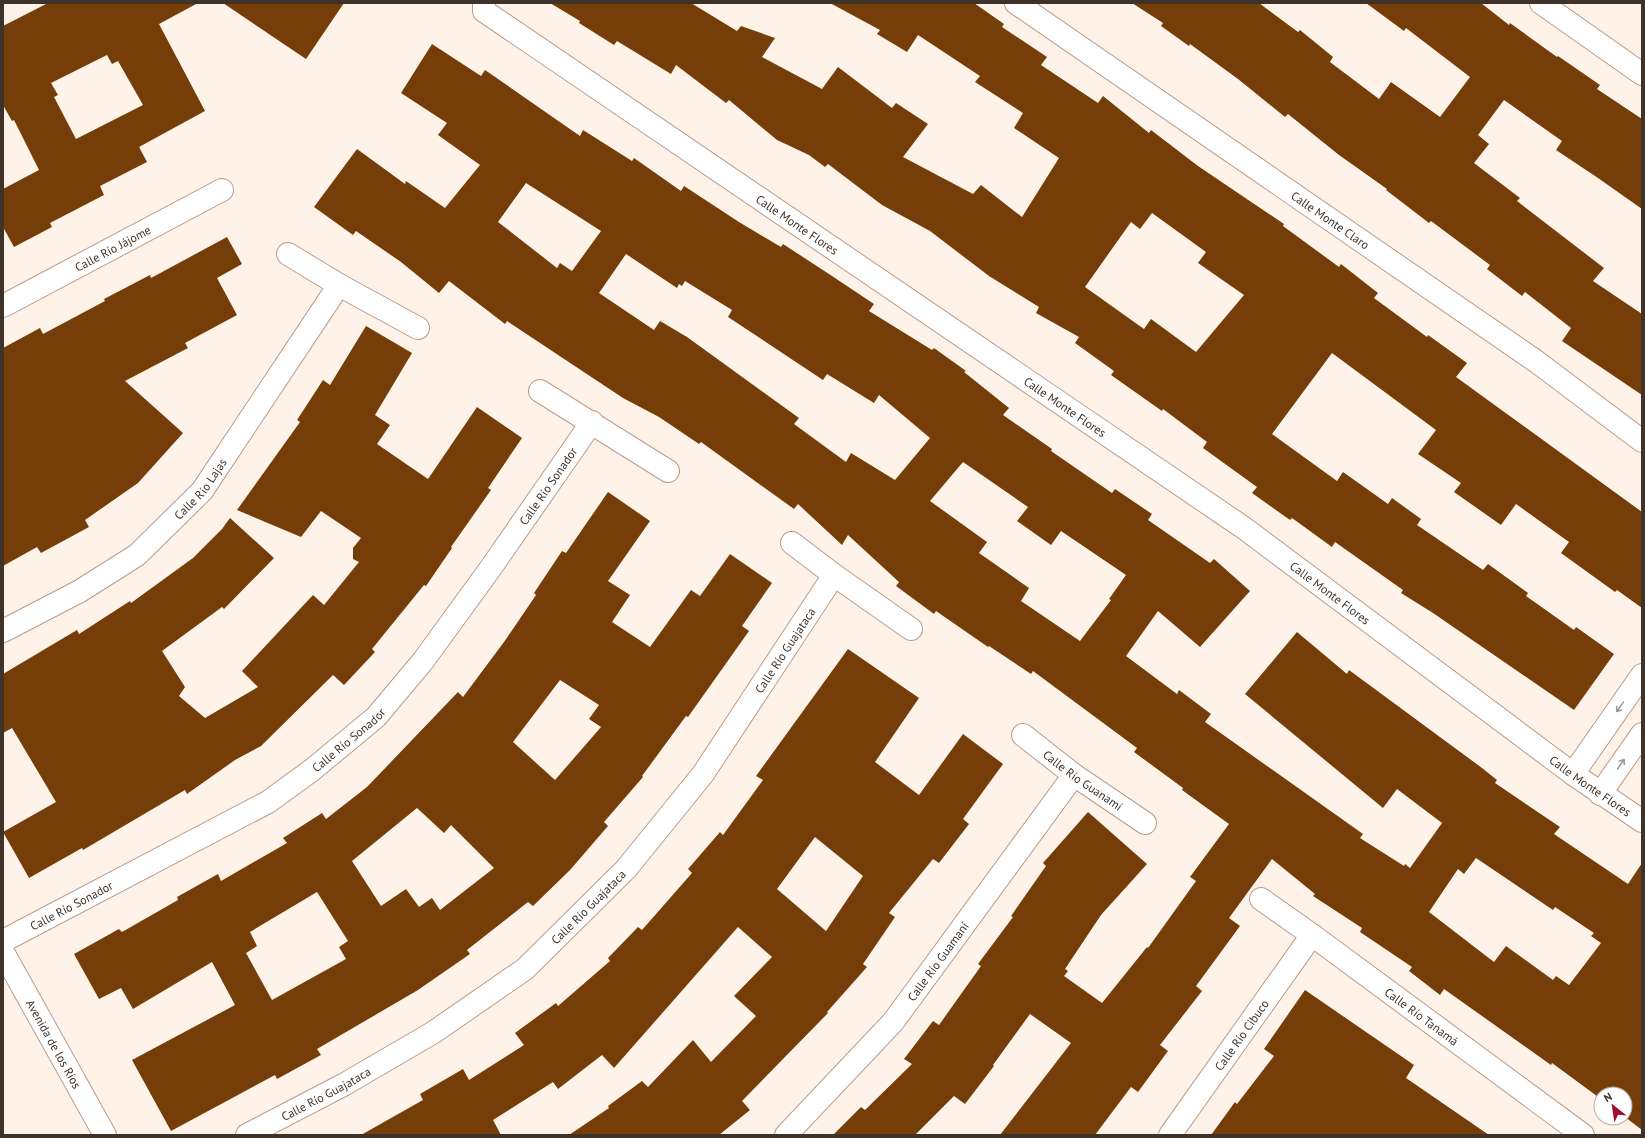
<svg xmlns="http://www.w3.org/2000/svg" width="1645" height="1138" font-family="'PT Sans',sans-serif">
  <rect width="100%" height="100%" fill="#fff2e9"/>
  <path fill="#753e08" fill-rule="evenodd" d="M 48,3 L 198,3 L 159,24 L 205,111 L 139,147 L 147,162 L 100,186 L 104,195 L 50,223 L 52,227 L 14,247 L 3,227 L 3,189 L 39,170 L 14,120 L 12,121 L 3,105 L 3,26 ZM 107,55 L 112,64 L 118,61 L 143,105 L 76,139 L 54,97 L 58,95 L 51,83 Z
    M 223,3 L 344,3 L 306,59 Z
    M 550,3 L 691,3 L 737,31 L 741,26 L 775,38 L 762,57 L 822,89 L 838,67 L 892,108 L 896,103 L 928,124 L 903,157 L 973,194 L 981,185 L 1022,217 L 1059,158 L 1014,128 L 1023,113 L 975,82 L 980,76 L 918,35 L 907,52 L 877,34 L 880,30 L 830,3 L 974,3 L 1004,24 L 1002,27 L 1047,57 L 1041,65 L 1098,103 L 1103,96 L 1149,133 L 1151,130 L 1198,166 L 1284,224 L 1283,226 L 1339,267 L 1341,264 L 1378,293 L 1374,298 L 1427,337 L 1428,335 L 1467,363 L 1456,377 L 1642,512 L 1642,608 L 1617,590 L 1615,592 L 1561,553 L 1569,542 L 1516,504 L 1501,525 L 1454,492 L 1461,483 L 1418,454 L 1436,430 L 1332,353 L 1272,434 L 1337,481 L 1343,472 L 1388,504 L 1392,498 L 1421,519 L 1417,525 L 1483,570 L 1488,564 L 1528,593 L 1526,596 L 1574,630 L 1576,627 L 1614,654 L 1574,710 L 1433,613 L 1401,593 L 1403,590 L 1335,542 L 1332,547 L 1292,518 L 1290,520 L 1252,493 L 1257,487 L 1203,448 L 1207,442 L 1163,409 L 1162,411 L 1111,375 L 1114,371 L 1075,343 L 1079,337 L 1036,313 L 1039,307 L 989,276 L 930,231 L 882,205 L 828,164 L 825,167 L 809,155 L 777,140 L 729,100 L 726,103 L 676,65 L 671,74 L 617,41 L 614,45 L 579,23 L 580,21 ZM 1152,213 L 1206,252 L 1198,263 L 1244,295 L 1196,352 L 1151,319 L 1144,329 L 1085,287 L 1131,222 L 1140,229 Z
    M 1132,3 L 1259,3 L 1298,32 L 1300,30 L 1333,57 L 1330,62 L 1379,99 L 1391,82 L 1440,117 L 1470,77 L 1406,28 L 1404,31 L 1366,3 L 1481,3 L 1509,25 L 1510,23 L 1557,57 L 1558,56 L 1600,85 L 1597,89 L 1642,119 L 1642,209 L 1598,178 L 1556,150 L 1562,141 L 1504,100 L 1478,135 L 1489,144 L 1474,163 L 1520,198 L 1517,201 L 1604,268 L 1593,281 L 1642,314 L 1642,395 L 1562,341 L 1571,328 L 1525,292 L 1522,296 L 1487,269 L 1490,265 L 1431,221 L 1429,223 L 1386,190 L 1387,189 L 1339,155 L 1288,114 L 1285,117 L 1238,79 L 1190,44 L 1189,46 L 1161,26 L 1163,23 Z
    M 432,44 L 481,76 L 485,70 L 580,136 L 583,130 L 632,161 L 634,158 L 681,191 L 684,186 L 739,222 L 781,247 L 783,244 L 832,276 L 874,304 L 869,311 L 932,350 L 934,348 L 966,371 L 964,372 L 1009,408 L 1003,415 L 1052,449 L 1051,451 L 1112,493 L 1115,489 L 1152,514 L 1148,520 L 1210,563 L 1214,559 L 1250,591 L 1200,647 L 1158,611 L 1126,656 L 1177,694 L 1179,690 L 1211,714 L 1205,722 L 1363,834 L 1360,838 L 1404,866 L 1405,864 L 1410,868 L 1442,823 L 1397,789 L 1383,808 L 1245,694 L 1297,632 L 1347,674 L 1349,670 L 1482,768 L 1497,780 L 1495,783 L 1560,827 L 1554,834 L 1628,884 L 1642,863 L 1642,1130 L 1625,1117 L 1625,1094 L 1601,1094 L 1601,1099 L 1552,1063 L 1551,1065 L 1444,989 L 1440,995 L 1409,971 L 1412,967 L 1360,932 L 1362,928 L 1313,896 L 1315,894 L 1272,859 L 1229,918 L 1240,926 L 1196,986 L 1202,991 L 1160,1045 L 1168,1051 L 1138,1092 L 1131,1087 L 1095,1135 L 1000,1135 L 1071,1043 L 1030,1014 L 993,1065 L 994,1066 L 965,1104 L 954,1096 L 915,1135 L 833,1135 L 861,1107 L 865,1110 L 912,1064 L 904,1059 L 933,1021 L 939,1025 L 981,966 L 978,964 L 1013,917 L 1011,916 L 1046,866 L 1043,863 L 1088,812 L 1147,864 L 1101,915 L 1065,969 L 1068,971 L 1064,976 L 1102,1003 L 1147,947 L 1148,948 L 1196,881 L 1190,877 L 1229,824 L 1182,790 L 1183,788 L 1134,752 L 1137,748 L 1033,671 L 1031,674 L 989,646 L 988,647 L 936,611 L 934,614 L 896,586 L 899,582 L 848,535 L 842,545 L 798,504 L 794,509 L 701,442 L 699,444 L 659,417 L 623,398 L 507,321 L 505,324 L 449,281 L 439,293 L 401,262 L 356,231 L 353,235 L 314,207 L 357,149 L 405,184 L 406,181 L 445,208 L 480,165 L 438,135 L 447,123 L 401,93 ZM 526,183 L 601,231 L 572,271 L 560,263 L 557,268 L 498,222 ZM 626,254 L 677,288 L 679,284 L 682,286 L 685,281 L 732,310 L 728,317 L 823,380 L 827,374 L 874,403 L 879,395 L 930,438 L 895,480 L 851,453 L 846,462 L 794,424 L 799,418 L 687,337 L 660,321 L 654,330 L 599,293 ZM 963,462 L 1028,507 L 1017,521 L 1051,545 L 1061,531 L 1126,575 L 1109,599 L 1111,600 L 1080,641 L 1021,601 L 1029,588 L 979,553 L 987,542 L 930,501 ZM 1476,858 L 1553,910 L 1555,907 L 1594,933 L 1591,936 L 1601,943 L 1569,985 L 1556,976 L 1553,980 L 1506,946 L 1494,962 L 1429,912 L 1458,869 L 1464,874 Z
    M 227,237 L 242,264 L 217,278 L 237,315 L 185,343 L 188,348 L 125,381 L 183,433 L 138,483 L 85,520 L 89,527 L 41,553 L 37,547 L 3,566 L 3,348 L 40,328 L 43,334 L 105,301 L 104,299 L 150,275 L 151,278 Z
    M 366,326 L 412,353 L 375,415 L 390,425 L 377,444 L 428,479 L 477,407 L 522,438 L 488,488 L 491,490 L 451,547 L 452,548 L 426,586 L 424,585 L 372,649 L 375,652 L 344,685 L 333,675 L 261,746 L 235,760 L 187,794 L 185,790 L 83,850 L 82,848 L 29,878 L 3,832 L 56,802 L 12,728 L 3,733 L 3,674 L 77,630 L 79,634 L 130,601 L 131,603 L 193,558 L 222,529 L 230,518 L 274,558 L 224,609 L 222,607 L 162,651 L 185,687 L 179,696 L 205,718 L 258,687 L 242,671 L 313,595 L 324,605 L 359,562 L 353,559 L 353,548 L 361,538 L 321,511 L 301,537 L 237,510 L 300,422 L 297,420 L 323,380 L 330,385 Z
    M 608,492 L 650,521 L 608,581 L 630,595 L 612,622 L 650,647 L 691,590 L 700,596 L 730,554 L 772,583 L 742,626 L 749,631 L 688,717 L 686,716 L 642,776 L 643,777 L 604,822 L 608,826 L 570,870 L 533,906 L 528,902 L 467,950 L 470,954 L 418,990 L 317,1049 L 321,1055 L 277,1079 L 275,1075 L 171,1131 L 132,1060 L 235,1005 L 212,962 L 133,1009 L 121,988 L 99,999 L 74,954 L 119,929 L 122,932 L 178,900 L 177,897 L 218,874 L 221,881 L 287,843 L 283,838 L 322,813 L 326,819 L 367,787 L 458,692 L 463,697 L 504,642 L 536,595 L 534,593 L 562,551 L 566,553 ZM 560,680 L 599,705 L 589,719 L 601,727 L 555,780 L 513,742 ZM 417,808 L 444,833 L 451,825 L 494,868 L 440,910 L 432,898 L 419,907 L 406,889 L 381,906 L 352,861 ZM 317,892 L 348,941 L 339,947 L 346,959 L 272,1000 L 246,953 L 257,946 L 250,932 Z
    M 848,649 L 919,698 L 875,762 L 919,795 L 963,734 L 1003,764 L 963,819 L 969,824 L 939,863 L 933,859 L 889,913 L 895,917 L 863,964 L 867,967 L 827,1012 L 828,1013 L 742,1101 L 750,1110 L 719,1135 L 569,1135 L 609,1108 L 608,1106 L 642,1081 L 648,1087 L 693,1040 L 711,1062 L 756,1016 L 734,996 L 772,957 L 738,927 L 614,1068 L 602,1055 L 558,1089 L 553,1082 L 493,1120 L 501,1135 L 361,1135 L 423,1100 L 420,1094 L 463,1069 L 469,1080 L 524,1045 L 515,1033 L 556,1003 L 558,1006 L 610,961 L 608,958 L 638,927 L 642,930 L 692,873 L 688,869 L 720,832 L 723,835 L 763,780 L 756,776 ZM 815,837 L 863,876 L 826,931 L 777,889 Z
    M 1305,990 L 1414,1065 L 1406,1078 L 1489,1135 L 1211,1135 L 1235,1102 L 1237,1104 L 1274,1056 L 1264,1049 Z"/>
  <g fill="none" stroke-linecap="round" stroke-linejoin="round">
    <g stroke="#ba9d88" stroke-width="24">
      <g id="street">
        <path id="s1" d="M 484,3 L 484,11 L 1244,528 L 1573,774 L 1642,821"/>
        <path id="s2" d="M 1016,3 L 1537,362 L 1642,441"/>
        <path d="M 1541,3 L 1642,74"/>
        <path d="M 288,254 L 339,285 L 418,328"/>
        <path id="s3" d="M 3,306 L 222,190"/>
        <path d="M 540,391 L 668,471"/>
        <path d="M 792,543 L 834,575 L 911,629"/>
        <path id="s4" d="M 3,631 L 80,591 L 137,555 L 202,491 L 339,285"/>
        <path id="s5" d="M 1023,735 L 1074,775 L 1145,823"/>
        <path d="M 1573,774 L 1642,675"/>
        <path d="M 1600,794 L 1642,734"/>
        <path id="s6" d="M 1261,899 L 1312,935 L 1583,1135"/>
        <path id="s7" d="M 3,941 L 268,802 L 312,770 L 376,717 L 423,661 L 490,569 L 592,422"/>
        <path id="s8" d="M 3,952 L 105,1135"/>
        <path id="s9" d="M 247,1135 L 345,1084 L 434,1032 L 525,969 L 626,869 L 703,774 L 834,575"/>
        <path id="s10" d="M 786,1135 L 893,1022 L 1074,775"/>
        <path id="s11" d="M 1170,1135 L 1312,935"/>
      </g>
    </g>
    <use href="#street" stroke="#fff" stroke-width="22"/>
  </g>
  <defs><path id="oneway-shaft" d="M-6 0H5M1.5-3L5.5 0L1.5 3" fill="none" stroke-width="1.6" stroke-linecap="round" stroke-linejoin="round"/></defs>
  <g stroke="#9e9894">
    <use href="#oneway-shaft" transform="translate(1620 707) rotate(125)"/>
    <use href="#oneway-shaft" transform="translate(1621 764) rotate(-55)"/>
  </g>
  <g text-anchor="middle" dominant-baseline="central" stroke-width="4" stroke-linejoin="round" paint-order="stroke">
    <g font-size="12" fill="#3e3229" stroke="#fff">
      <text stroke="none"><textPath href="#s2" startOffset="382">Calle Monte Claro</textPath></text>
      <text stroke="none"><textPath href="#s1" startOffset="387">Calle Monte Flores</textPath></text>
      <text stroke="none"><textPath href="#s3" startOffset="124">Calle Río Jájome</textPath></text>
      <text stroke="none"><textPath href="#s1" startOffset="711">Calle Monte Flores</textPath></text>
      <text stroke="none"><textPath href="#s7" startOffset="725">Calle Río Sonador</textPath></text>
      <text stroke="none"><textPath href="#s4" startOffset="246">Calle Río Lajas</textPath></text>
      <text stroke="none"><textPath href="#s1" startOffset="1035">Calle Monte Flores</textPath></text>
      <text stroke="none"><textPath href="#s9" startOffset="737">Calle Río Guajataca</textPath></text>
      <text stroke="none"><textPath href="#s7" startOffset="401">Calle Río Sonador</textPath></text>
      <text stroke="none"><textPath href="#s5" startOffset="75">Calle Río Guanamí</textPath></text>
      <text stroke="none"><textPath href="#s1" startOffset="1359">Calle Monte Flores</textPath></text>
      <text stroke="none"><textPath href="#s7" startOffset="77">Calle Río Sonador</textPath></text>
      <text stroke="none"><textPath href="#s9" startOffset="413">Calle Río Guajataca</textPath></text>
      <text stroke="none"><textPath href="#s10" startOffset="231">Calle Río Guamaní</textPath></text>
      <text stroke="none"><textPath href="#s6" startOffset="199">Calle Río Tanamá</textPath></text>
      <text stroke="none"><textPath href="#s11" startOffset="123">Calle Río Cibuco</textPath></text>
      <text stroke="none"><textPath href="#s8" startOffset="105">Avenida de los Ríos</textPath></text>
      <text stroke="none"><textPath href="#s9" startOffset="89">Calle Río Guajataca</textPath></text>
    </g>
  </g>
  <rect width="1645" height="1138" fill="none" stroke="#3e3229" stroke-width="8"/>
  <g transform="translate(1613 1106) rotate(330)"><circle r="19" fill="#ffffff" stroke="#b2ada9"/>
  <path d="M0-3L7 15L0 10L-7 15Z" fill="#a50a30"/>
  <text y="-6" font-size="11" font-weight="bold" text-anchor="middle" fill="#3e3229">N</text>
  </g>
</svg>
